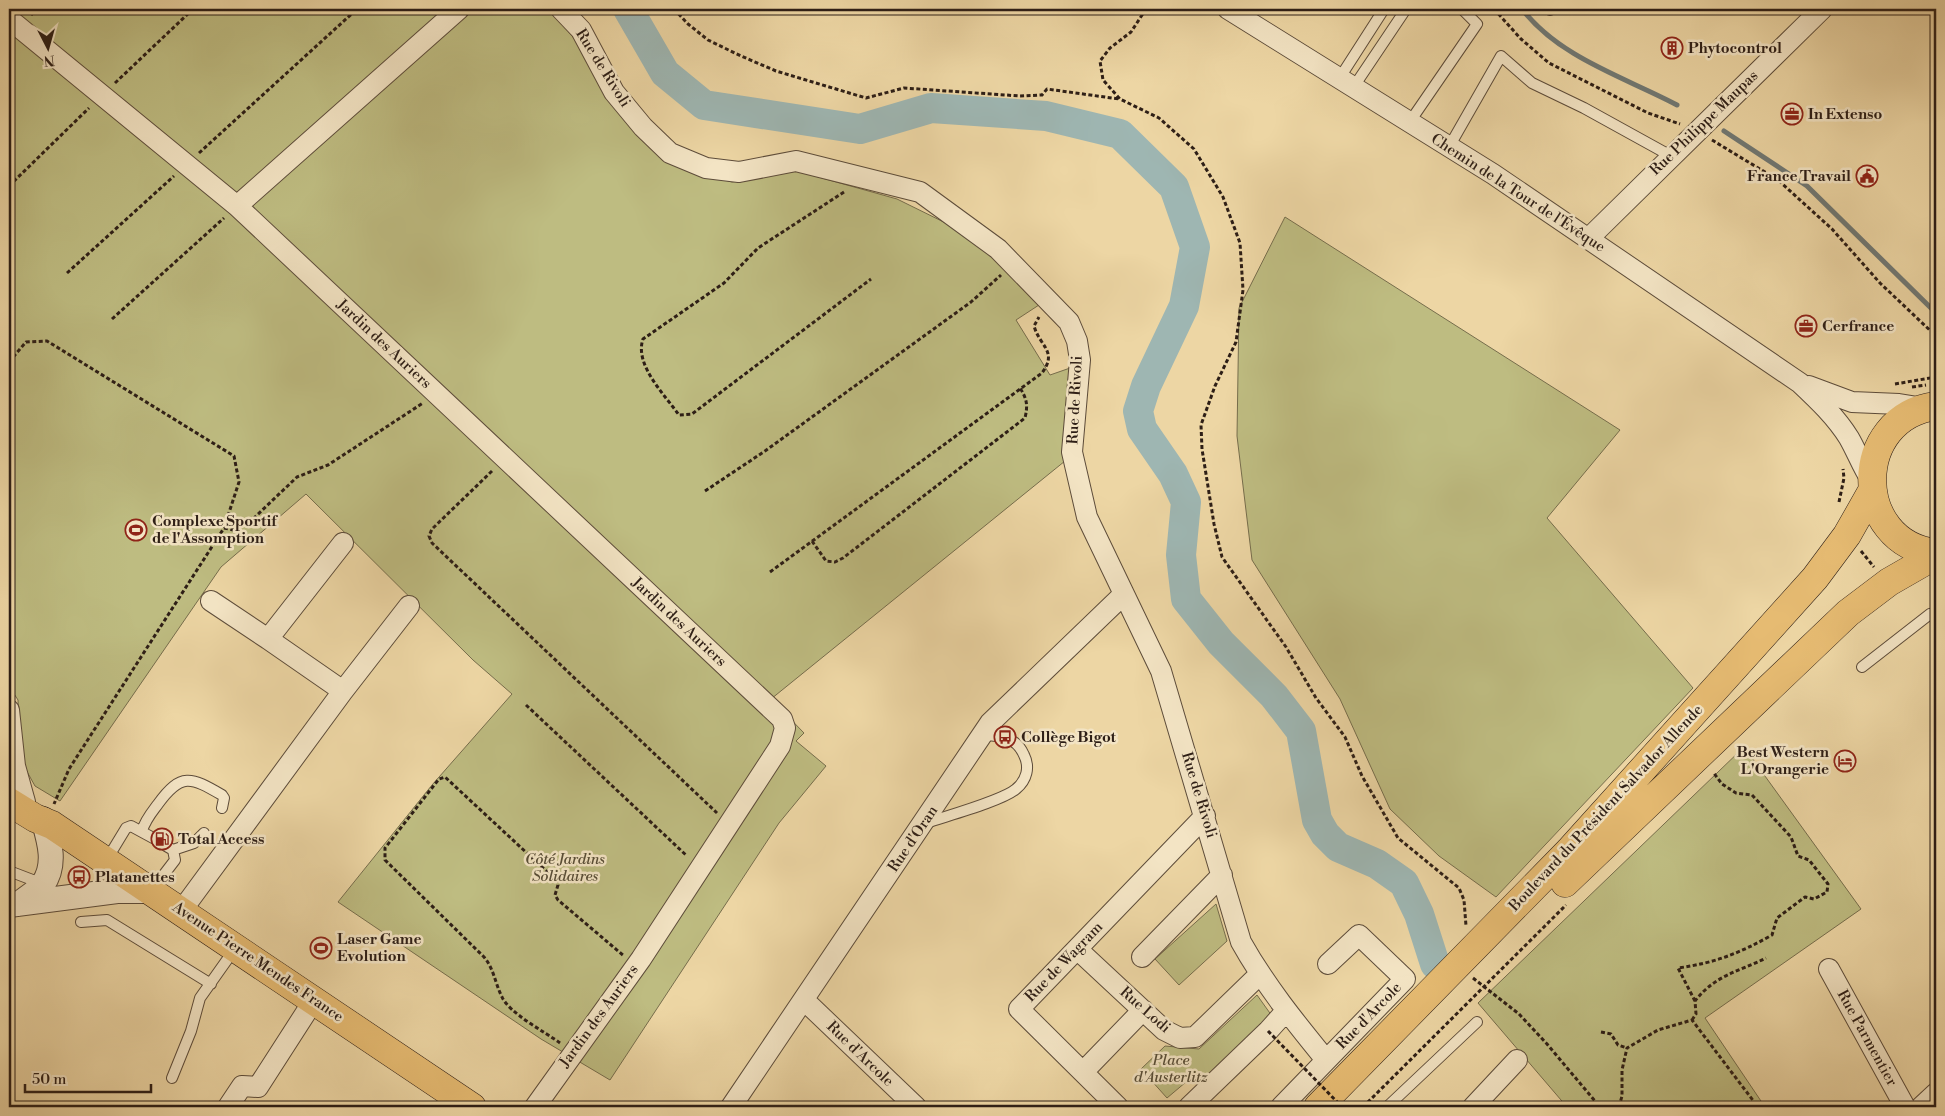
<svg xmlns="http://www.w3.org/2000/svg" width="1945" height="1116" font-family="'Libre Bodoni',serif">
  <rect width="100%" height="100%" fill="#edd6a4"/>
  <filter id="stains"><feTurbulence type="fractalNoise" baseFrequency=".004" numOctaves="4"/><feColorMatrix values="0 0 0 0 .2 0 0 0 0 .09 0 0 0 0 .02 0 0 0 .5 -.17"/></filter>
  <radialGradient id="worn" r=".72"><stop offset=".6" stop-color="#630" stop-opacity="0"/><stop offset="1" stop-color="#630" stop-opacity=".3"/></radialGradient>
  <path fill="#bebc81" stroke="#766d4c" d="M 9,9 L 547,9 L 555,15 L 586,53 L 691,170 L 732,182 L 797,171 L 897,199 L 966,233 L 1042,303 L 1016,320 L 1050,375 L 1073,367 L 1065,461 L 771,699 L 804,733 L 796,741 L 826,766 L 779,823 L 610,1080 L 541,1039 L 338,902 L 432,785 L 512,694 L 473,660 L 306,494 L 221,567 L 60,801 L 35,786 L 25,768 L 20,748 L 18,700 L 9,686 Z
    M 1285,217 L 1620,430 L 1547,518 L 1693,688 L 1496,897 L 1439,856 L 1390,809 L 1340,699 L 1252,560 L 1237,436 L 1239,308 Z
    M 1744,747 L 1861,909 L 1705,1018 L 1765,1107 L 1567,1107 L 1478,1003 Z
    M 1216,904 L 1227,941 L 1179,985 L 1155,959 Z
    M 1257,995 L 1272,1016 L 1204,1083 L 1186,1082 L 1167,1098 L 1141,1069 L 1165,1046 L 1199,1049 Z"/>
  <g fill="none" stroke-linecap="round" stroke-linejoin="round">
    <path stroke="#717974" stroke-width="5" d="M 1522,9 C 1560,58 1624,77 1677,105
      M 1724,131 L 1807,186 L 1936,313"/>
    <path stroke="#9eb6b2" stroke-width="30" d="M 628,9 L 665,73 L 704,105 L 860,129 L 931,108 L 1046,116 L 1120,134 L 1174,187 L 1195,247 L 1184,306 L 1146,386 L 1138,411 L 1142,429 L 1173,474 L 1186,502 L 1181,555 L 1186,599 L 1221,643 L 1274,696 L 1301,731 L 1317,820 L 1325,834 L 1338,847 L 1377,864 L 1404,883 L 1419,914 L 1435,964"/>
    <g stroke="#5d4c3a" stroke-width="12">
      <path id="service" d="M 1550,10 L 1551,9
        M 1339,79 L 1384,9
        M 1353,88 L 1406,9
        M 1409,123 L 1477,24 L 1462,9
        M 1449,147 L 1501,56 L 1532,83 L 1584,108 L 1671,156
        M 1862,667 L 1930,614 L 1936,613
        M 926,823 C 946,816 1002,801 1016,789 C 1027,780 1030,767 1024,755 C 1016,736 1000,736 982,735
        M 142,831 C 145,820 152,812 158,804 C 181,772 191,777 222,795 L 224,798 L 222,808
        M 173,850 L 194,843 L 204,833
        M 106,861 L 126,828 L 131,826 L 155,839
        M 9,871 L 43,884
        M 152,890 L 175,860 L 173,850 L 166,846
        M 81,922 L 107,920 L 211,984
        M 172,1078 L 191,1031 L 200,998 L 234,950
        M 1387,1107 L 1477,1022"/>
    </g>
    <g stroke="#5d4c3a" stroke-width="22">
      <path id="minor" d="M 561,9 L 581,30 L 614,92 L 643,127 L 670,153 L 706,168 L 739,172 L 796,161 L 920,192 L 998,249 L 1069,322 L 1077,341 L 1080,360 L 1072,452 L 1087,517 L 1161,671 L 1241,942 C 1265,985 1295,1022 1326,1060
        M 1228,9 L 1493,174 L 1800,383 C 1818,400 1836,417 1849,438 C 1857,452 1862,466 1871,480
        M 9,19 L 237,206 L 782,719 L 785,728 L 780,746 L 641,959 L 535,1107
        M 237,206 L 459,9
        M 1588,239 L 1822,9
        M 1809,386 L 1852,402 L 1899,404 L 1924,408
        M 211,601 L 268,639
        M 343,691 L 268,639 L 343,543
        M 9,710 L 15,766 L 25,802
        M 182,910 L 343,691 L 409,606
        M 1077,949 L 1164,1030 L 1180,1038 L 1195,1037 L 1260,974
        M 1142,957 L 1222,875
        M 1829,969 L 1905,1107
        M 804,1000 L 916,1107
        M 1083,1072 L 1143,1010
        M 228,1107 L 242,1086 L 258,1087 L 314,1000
        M 731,1107 L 990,723 L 1123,595
        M 1118,1107 L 1019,1009 L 1205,816
        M 1189,1107 L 1268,1031 L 1286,1011
        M 1281,1107 L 1405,979 L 1359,935 L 1328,964
        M 1473,1107 L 1517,1060
        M 1921,1107 L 1936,1093"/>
    </g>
    <g stroke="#5d4c3a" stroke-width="26">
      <path id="tertiary" d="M 19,904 C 26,898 38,891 43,884 C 57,864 49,840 43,819
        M 9,905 L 117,891 L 151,891"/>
    </g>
    <g stroke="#2d1e16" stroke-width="29">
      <path id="primary" d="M 1936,406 C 1851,417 1851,543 1936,553
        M 9,802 L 35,818 L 52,825 L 472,1107
        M 1565,883 L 1848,613 L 1889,582 L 1936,555
        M 1318,1107 L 1569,851 L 1815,578 L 1847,535 L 1872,491"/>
    </g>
    <path stroke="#2d1e16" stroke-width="3" stroke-dasharray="4 2.5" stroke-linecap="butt" d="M 674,9 L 688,24 L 708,40 L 741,56 L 776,71 L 866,98 L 904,88 L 1020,96 L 1042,95 L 1047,89 L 1119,99
      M 1146,9 L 1131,32 L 1110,48 L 1100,61 L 1103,80 L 1120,99 L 1159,118 L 1194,149 L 1223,197 L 1240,243 L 1243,290 L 1236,342 L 1215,386 L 1201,425 L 1202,449 L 1214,524 L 1222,557 L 1286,647 L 1316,698 L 1345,737 L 1362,776 L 1398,838 L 1459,888 L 1464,900 L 1466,926
      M 1494,9 L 1521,39 L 1549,63 L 1648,113 L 1680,124
      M 31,15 L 37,9
      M 115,83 L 193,9
      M 1712,140 L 1778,180 L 1832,229 L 1880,283 L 1936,336
      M 199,153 L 357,9
      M 9,186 L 89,108
      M 844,192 L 758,248 L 724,283 L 643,339 C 634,365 665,395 679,415 L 692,414 L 871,279
      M 67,273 L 174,176
      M 112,319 L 224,218
      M 9,362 L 26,342 L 47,341 L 234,456 L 239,482 L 224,528 L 69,769 L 54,804
      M 1895,384 L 1936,377
      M 1912,387 L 1926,385
      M 492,471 L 432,529 L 429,536 L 432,543 L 717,813
      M 705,491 L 765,451 L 971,302 L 1001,275
      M 1839,502 L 1844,478 L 1843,469
      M 224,528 L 233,530 L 254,518 L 297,477 L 328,465 L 423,403
      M 812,541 L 826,561 L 835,562 L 843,558 L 1025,418 C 1028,405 1027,399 1020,388
      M 1861,551 L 1874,567
      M 770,572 L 1042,373 C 1058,351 1040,347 1034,326 L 1039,317
      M 526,705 L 687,856
      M 1473,978 L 1519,1014 L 1547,1044 L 1600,1107
      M 1695,1001 L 1678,968 C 1715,963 1740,953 1772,935 L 1777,918 L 1805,897 L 1814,899 L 1827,892 L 1828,884 L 1809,860 L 1798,856 L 1791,837 L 1752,795 L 1736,793 L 1722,784 L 1713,772
      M 1692,1020 L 1696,1014 L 1695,1001 C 1715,975 1738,972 1766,958
      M 1601,1032 L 1611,1034 L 1618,1045 L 1627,1048
      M 560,1043 C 545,1032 509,1013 502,997 C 495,983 494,969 484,957 L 385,860 L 385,848 L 439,779 L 445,777 L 557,881 L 558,885 L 555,895 L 558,900 L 624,956
      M 1363,1107 L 1566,905
      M 1619,1107 L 1622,1096 L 1622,1070 L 1627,1048 L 1658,1030 L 1692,1020 L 1758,1107"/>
    <use href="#service" stroke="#f3e4c4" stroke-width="10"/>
    <use href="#minor" stroke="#f3e4c4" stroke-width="20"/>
    <use href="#tertiary" stroke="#f3e4c4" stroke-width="24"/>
    <use href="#primary" stroke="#e6bb72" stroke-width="28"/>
    <path stroke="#2d1e16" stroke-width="3" stroke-dasharray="4 2.5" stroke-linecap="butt" d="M 1268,1031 L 1342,1107"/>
  </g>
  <defs>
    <g id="building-ring" transform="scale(1.125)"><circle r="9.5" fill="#f3e4c4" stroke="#8f2418" stroke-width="1.5"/><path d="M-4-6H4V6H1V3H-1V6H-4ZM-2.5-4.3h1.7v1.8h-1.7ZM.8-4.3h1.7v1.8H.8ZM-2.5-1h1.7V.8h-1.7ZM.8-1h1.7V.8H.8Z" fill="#8f2418"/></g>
    <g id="office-ring" transform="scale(1.125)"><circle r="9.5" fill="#f3e4c4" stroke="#8f2418" stroke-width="1.5"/><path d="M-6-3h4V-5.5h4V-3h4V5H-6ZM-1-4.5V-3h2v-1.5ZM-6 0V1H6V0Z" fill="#8f2418"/></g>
    <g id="civic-ring" transform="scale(1.125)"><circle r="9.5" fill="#f3e4c4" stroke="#8f2418" stroke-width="1.5"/><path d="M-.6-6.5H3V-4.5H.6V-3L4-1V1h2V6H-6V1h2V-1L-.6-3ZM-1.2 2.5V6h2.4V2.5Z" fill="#8f2418"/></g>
    <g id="stadium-ring" transform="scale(1.125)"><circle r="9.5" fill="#f3e4c4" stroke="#8f2418" stroke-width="1.5"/><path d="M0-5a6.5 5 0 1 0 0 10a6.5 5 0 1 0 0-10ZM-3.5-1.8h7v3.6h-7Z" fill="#8f2418"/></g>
    <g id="bus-ring" transform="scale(1.125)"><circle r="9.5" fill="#f3e4c4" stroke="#8f2418" stroke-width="1.5"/><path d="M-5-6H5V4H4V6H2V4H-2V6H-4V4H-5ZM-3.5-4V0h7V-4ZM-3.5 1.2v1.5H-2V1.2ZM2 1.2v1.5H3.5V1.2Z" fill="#8f2418"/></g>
    <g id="hotel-ring" transform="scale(1.125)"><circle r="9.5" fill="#f3e4c4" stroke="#8f2418" stroke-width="1.5"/><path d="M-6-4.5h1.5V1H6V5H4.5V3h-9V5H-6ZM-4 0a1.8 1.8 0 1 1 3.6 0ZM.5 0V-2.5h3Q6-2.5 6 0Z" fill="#8f2418"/></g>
    <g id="fuel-ring" transform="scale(1.125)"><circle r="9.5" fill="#f3e4c4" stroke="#8f2418" stroke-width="1.5"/><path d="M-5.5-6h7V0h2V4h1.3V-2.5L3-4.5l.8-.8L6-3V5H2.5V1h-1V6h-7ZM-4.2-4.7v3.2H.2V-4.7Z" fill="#8f2418"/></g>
  </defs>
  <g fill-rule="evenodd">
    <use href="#building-ring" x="1672" y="48"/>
    <use href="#office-ring" x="1792" y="114"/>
    <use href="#civic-ring" x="1867" y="176"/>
    <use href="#office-ring" x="1806" y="326"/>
    <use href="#stadium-ring" x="136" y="530"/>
    <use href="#bus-ring" x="1005" y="737"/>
    <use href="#hotel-ring" x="1845" y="761"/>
    <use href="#fuel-ring" x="162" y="839"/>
    <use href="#bus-ring" x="79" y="877"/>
    <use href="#stadium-ring" x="321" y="948"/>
  </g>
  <g text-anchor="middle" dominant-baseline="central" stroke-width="5" stroke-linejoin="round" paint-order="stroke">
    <g font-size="15" font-weight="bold" fill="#2d1e16" stroke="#f3e4c4" text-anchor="start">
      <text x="1688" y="48">Phytocontrol</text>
      <text x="1808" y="114">In Extenso</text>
      <text x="1851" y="176" text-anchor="end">France Travail</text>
      <text x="1822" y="326">Cerfrance</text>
      <text x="152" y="521">Complexe Sportif<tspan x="152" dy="17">de l'Assomption</tspan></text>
      <text x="1021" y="737">Collège Bigot</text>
      <text x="1829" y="752" text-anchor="end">Best Western<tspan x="1829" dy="17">L'Orangerie</tspan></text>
      <text x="178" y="839">Total Access</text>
      <text x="95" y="877">Platanettes</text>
      <text x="337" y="939">Laser Game<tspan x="337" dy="17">Evolution</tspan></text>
    </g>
    <g font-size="15" fill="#2d1e16" stroke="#f3e4c4">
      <text transform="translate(603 68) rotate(58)">Rue de Rivoli</text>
      <text transform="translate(1704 123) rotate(-44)">Rue Philippe Maupas</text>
      <text transform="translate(1518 193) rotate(33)">Chemin de la Tour de l'Évêque</text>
      <text transform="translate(384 344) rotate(43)">Jardin des Auriers</text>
      <text transform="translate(1075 400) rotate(-87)">Rue de Rivoli</text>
      <text transform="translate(679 622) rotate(43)">Jardin des Auriers</text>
      <text transform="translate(1199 795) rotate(73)">Rue de Rivoli</text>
      <text transform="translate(1606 808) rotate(-47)">Boulevard du Président Salvador Allende</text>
      <text transform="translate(913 839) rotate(-56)">Rue d'Oran</text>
      <text transform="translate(258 962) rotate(34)">Avenue Pierre Mendes France</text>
      <text transform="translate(1064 962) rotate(-46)">Rue de Wagram</text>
      <text transform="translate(1145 1010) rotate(41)">Rue Lodi</text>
      <text transform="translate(599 1016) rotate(-54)">Jardin des Auriers</text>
      <text transform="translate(1369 1016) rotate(-46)">Rue d'Arcole</text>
      <text transform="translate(1867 1038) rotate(61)">Rue Parmentier</text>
      <text transform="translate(860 1054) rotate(44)">Rue d'Arcole</text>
    </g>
    <g font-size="15" font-style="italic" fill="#584d36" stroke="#f3e4c4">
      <text x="565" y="859">Côté Jardins<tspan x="565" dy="17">Solidaires</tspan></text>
      <text x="1171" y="1060">Place<tspan x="1171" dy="17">d'Austerlitz</tspan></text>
    </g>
  </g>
  <rect width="1945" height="1116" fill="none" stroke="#edd6a4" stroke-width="30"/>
  <rect x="10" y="10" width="1925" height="1096" fill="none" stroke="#2d1e16" stroke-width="2.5"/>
  <rect x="15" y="15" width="1915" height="1086" fill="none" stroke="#2d1e16"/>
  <g transform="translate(48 48) rotate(174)" stroke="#f3e4c4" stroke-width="4" paint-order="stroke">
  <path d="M0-4L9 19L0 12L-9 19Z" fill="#2d1e16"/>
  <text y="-8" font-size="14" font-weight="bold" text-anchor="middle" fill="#2d1e16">N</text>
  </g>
  <path d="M25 1084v8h126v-8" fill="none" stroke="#2d1e16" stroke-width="2.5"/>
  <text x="32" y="1084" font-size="15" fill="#2d1e16" stroke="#f3e4c4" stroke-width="4" paint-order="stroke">50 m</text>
  <rect width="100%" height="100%" filter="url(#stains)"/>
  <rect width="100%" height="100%" fill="url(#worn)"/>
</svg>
